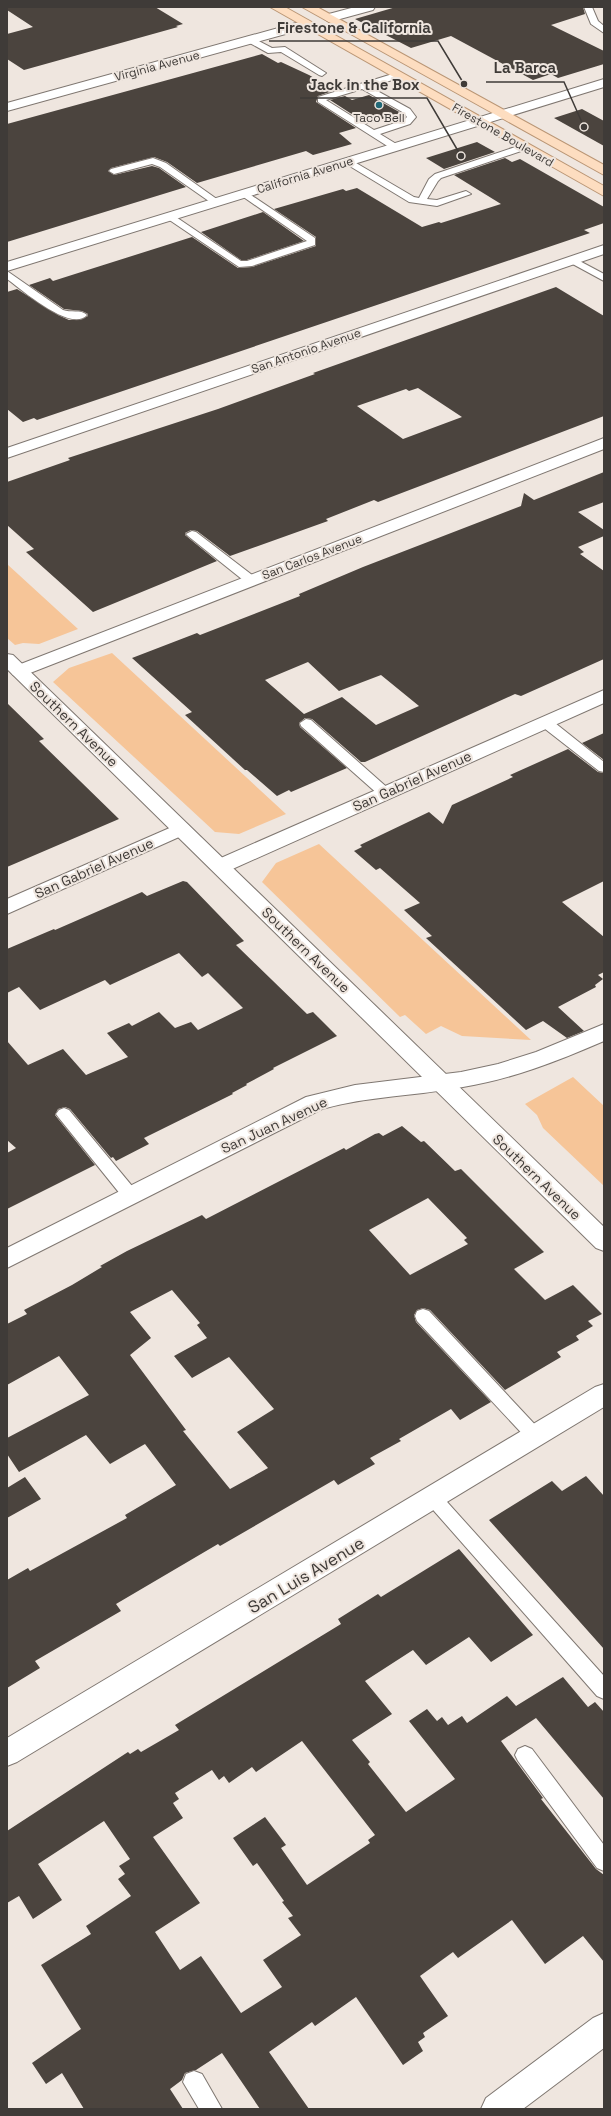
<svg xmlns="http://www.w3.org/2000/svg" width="611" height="2116" font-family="'Space Grotesk',sans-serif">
  <rect width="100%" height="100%" fill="#efe6df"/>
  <path fill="#f6c598" d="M 7,564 L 78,629 L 39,644 L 23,643 L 15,645 L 7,638 Z
    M 112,653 L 286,814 L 239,834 L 215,832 L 53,682 L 69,668 Z
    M 319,844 L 531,1040 L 462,1036 L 441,1026 L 426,1034 L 405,1015 L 400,1017 L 262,882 L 276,863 Z
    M 573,1077 L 604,1106 L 604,1186 L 543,1128 L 537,1115 L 525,1104 Z"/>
  <path fill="#4b443e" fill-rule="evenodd" d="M 7,7 L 155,7 L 183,24 L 176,26 L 178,27 L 24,70 L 7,59 L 7,34 L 33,27 L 7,10 Z
    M 396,7 L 583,7 L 585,14 L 551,25 L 604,51 L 604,64 L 558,78 L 551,74 L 533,80 L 451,36 L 411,48 L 355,19 Z
    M 262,54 L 278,63 L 281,62 L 309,75 L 335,90 L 318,96 L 316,102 L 356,128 L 339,133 L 352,144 L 313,155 L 306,151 L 197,183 L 167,162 L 154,157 L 111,168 L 108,171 L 114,175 L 152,166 L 159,168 L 186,187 L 7,242 L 7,124 Z
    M 369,95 L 401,113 L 367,124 L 330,100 L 345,96 L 352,100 Z
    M 582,109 L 604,121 L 604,146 L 554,118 Z
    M 477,142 L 495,152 L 444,169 L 426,158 Z
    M 505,158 L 512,162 L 520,159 L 604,207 L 604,223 L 584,230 L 590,233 L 37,420 L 34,418 L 23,422 L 7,409 L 7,292 L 17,289 L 58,315 L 69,320 L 80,320 L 88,316 L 88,314 L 82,311 L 64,309 L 29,285 L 50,278 L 53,281 L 75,274 L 192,237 L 238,268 L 252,267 L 316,246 L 316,237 L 274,209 L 343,189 L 346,191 L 357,188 L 422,227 L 439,222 L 441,223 L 501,204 L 454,175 Z
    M 263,212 L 304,241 L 247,260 L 241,260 L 201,232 Z
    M 556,287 L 604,316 L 604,416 L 378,502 L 374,500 L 326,519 L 328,521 L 230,556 L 197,531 L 191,530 L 185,533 L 185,535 L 217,561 L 93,612 L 26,552 L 34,549 L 7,525 L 7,482 L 70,460 L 68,458 L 218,409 L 315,374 L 313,373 ZM 418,388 L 462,417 L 403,439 L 357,406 L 406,389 L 409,391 Z
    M 604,472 L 604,502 L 578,512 L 604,530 L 604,536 L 578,547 L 584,552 L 580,554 L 604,571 L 604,659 L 521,696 L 515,694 L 365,762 L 361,762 L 312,719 L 305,718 L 299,723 L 300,727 L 347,768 L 291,792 L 289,790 L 277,796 L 247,770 L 245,770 L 185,715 L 192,712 L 132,658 L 197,633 L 200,635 L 300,596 L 299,594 L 363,567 L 521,506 L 524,493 L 534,500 ZM 308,662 L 339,691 L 381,675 L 419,706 L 376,725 L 342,697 L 304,714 L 265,680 Z
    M 7,703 L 44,739 L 39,741 L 119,819 L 7,867 Z
    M 604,733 L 604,760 L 582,743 Z
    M 568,749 L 598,772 L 604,773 L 604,881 L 562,902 L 604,937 L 604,972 L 598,975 L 603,979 L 595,985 L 596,987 L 558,1007 L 584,1031 L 567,1038 L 543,1021 L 526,1030 L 426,938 L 432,936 L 404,910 L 420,903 L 380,868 L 376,870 L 354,851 L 362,847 L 360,845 L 429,812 L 443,824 L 452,805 L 513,777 L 510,775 Z
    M 183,881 L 187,882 L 244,941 L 236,945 L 307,1014 L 313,1012 L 337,1036 L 273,1068 L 274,1069 L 246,1084 L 247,1085 L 232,1093 L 233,1094 L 144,1138 L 149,1144 L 116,1161 L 113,1157 L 111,1158 L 70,1109 L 65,1107 L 58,1109 L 55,1115 L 95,1165 L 7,1209 L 7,1153 L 16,1148 L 7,1140 L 7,1041 L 28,1065 L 63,1049 L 86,1075 L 128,1057 L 107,1033 L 129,1023 L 132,1026 L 159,1012 L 175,1028 L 191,1022 L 198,1030 L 243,1008 L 208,973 L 202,977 L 179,953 L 110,985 L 105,980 L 40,1010 L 19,987 L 7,993 L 7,949 L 54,929 L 55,930 L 142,892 L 147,896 Z
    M 402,1126 L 421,1142 L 424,1141 L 455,1171 L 461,1169 L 544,1252 L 514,1269 L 545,1300 L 573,1285 L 602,1314 L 588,1321 L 593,1326 L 576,1336 L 579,1340 L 557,1352 L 561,1357 L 505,1390 L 430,1310 L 423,1308 L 417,1310 L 414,1315 L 416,1322 L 491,1402 L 460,1420 L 451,1409 L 399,1439 L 401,1441 L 370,1458 L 375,1464 L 338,1485 L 334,1480 L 220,1546 L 218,1544 L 116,1604 L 121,1611 L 35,1661 L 40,1668 L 7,1688 L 7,1580 L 28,1568 L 30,1571 L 127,1518 L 125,1515 L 176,1485 L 145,1444 L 110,1464 L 86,1435 L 19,1472 L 7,1454 L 7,1438 L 89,1395 L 59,1356 L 7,1385 L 7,1324 L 27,1314 L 24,1310 L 72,1285 L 102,1267 L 100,1266 L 127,1251 L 202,1215 L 206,1219 L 344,1148 L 346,1150 L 375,1134 L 379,1133 L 383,1136 ZM 428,1198 L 467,1238 L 464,1240 L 468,1244 L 410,1275 L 369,1230 ZM 172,1290 L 200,1323 L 197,1325 L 207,1338 L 174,1356 L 192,1378 L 229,1357 L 274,1409 L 237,1432 L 268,1468 L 230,1489 L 183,1431 L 186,1430 L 130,1355 L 151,1338 L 130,1312 Z
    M 586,1476 L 604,1496 L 604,1649 L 489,1520 L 552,1481 L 562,1491 Z
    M 25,1477 L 41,1499 L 7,1518 L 7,1488 Z
    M 459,1549 L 533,1635 L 491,1662 L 469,1637 L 426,1665 L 413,1650 L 365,1681 L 392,1714 L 352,1740 L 370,1762 L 368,1764 L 406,1812 L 455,1779 L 409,1721 L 427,1709 L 437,1721 L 442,1717 L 448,1725 L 462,1716 L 467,1723 L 507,1696 L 516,1706 L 563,1677 L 588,1707 L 595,1702 L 604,1712 L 604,1799 L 536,1718 L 501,1741 L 543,1798 L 541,1799 L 596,1869 L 604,1875 L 604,1962 L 583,1936 L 545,1964 L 512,1920 L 458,1958 L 453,1952 L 420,1976 L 448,2016 L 423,2033 L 425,2037 L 418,2042 L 423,2051 L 403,2065 L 356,1997 L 315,2026 L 312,2022 L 269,2052 L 309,2109 L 260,2109 L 222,2053 L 196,2070 L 185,2073 L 182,2080 L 170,2089 L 183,2109 L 84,2109 L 62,2073 L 46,2084 L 32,2063 L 81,2029 L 41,1965 L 91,1934 L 86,1926 L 131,1896 L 118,1879 L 125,1874 L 119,1866 L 130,1859 L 104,1821 L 38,1864 L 62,1900 L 33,1919 L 19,1896 L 7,1903 L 7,1831 L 128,1752 L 130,1754 L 138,1749 L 141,1752 L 179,1730 L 175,1725 L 341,1624 L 338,1619 L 378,1594 L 381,1597 ZM 302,1741 L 375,1835 L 368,1840 L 370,1843 L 307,1885 L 281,1848 L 286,1845 L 265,1817 L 233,1838 L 253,1866 L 257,1863 L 284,1901 L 282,1902 L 293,1916 L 288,1918 L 301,1935 L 263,1960 L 282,1987 L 241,2013 L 201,1956 L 180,1970 L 155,1932 L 200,1903 L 153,1837 L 183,1818 L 173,1803 L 179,1799 L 175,1793 L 212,1770 L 219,1780 L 224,1776 L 229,1783 L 252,1767 L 256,1772 Z"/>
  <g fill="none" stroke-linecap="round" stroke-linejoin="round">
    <g stroke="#7f7771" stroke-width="2">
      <path id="lane" d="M 584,7 L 592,7 L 598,21 L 604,26 L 604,33 L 591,24 Z
        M 251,37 L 272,48 L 285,47 L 326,73 L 322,76 L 319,75 L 281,52 L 268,53 L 248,42 L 248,38 Z
        M 399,72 L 403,75 L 402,77 L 370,87 L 410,109 L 416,117 L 410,124 L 380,134 L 398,145 L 398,149 L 392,149 L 318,102 L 318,97 ZM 362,89 L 404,113 L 407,117 L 404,120 L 374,130 L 326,100 Z
        M 524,144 L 529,147 L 527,149 L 441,178 L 438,181 L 427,199 L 437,200 L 466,191 L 471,194 L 437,206 L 409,202 L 343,162 L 348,159 L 351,160 L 414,197 L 419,198 L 429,179 L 435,174 Z
        M 153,158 L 166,163 L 221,202 L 216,205 L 213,204 L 160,167 L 152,164 L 114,174 L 109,171 L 111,169 Z
        M 245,191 L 315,238 L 315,245 L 252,266 L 239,267 L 165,217 L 167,215 L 173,215 L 241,261 L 247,261 L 307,241 L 242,196 L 242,192 Z
        M 572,257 L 604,274 L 604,281 L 569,262 L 569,258 Z
        M 7,271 L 63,310 C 70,313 81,309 87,315 C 71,333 21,289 7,279 Z
        M 192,531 L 196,532 L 256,578 L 258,581 L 256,584 L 248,584 L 188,536 L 186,534 Z
        M 545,718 L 550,719 L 604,762 L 604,772 L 599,771 L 540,725 L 539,722 Z
        M 306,719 L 311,720 L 390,790 L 392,793 L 390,796 L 380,796 L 301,726 L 300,723 Z
        M 64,1108 L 69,1110 L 137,1192 L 139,1196 L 137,1200 L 131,1202 L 125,1200 L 59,1118 L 56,1114 L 59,1110 Z
        M 423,1309 L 429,1311 L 541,1431 L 544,1436 L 541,1441 L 535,1443 L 529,1441 L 417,1321 L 415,1316 L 417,1311 Z
        M 433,1491 L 439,1493 L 604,1676 L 604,1699 L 597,1696 L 427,1503 L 424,1498 L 427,1493 Z
        M 525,1746 L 532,1749 L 604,1845 L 604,1871 L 597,1868 L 518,1761 L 515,1755 L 518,1749 Z
        M 194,2071 L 202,2074 L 222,2109 L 199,2109 L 183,2082 L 186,2074 Z"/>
    </g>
    <g stroke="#7f7771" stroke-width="2">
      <path id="street" d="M 355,7 L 375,7 L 373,10 L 329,22 L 323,18 L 325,15 Z
        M 307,20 L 313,24 L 311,27 L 7,111 L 7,103 Z
        M 604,245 L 604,254 L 7,458 L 7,448 Z
        M 604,438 L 604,449 L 25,675 L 19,677 L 13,675 L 10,671 L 13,667 Z
        M 604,690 L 604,703 L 228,871 L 221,873 L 214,871 L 211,866 L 214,861 Z
        M 181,823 L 188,825 L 191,829 L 188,833 L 7,914 L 7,899 Z
        M 604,1024 L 604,1041 C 558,1061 512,1079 463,1087 C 416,1096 368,1096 322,1109 L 7,1268 L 7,1248 L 306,1097 L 355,1085 L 461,1072 L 498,1064 L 536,1052 Z
        M 604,1384 L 604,1407 L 17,1762 L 7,1766 L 7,1738 L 595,1387 Z
        M 604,2013 L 604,2048 L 523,2109 L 481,2109 L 486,2098 L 593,2018 Z"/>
    </g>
    <g stroke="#7f7771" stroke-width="2">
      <path id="secondary" d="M 604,79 L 604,87 L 7,271 L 7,262 Z
        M 7,654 L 13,655 L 604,1227 L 604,1251 L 596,1248 L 7,669 Z"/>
    </g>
    <g stroke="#ba9675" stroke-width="2">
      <path id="primary" d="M 270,7 L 285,7 L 604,186 L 604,196 Z
        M 302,7 L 317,7 L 604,165 L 604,175 Z"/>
    </g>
    <use href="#lane" fill="#fff" fill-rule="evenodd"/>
    <use href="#street" fill="#fff" fill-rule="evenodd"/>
    <use href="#secondary" fill="#fff" fill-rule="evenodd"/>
    <use href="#primary" fill="#fdddc0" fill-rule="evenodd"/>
  </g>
  <circle fill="#226977" stroke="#efe6df" stroke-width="1.5" cx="379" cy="105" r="4"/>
  <g text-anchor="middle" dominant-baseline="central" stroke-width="4" stroke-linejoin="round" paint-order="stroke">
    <g font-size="12" fill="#3f3b38" stroke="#efe6df">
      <text transform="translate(157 66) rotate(-15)">Virginia Avenue</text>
      <text transform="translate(503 135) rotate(30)">Firestone Boulevard</text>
      <text transform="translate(305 175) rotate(-17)">California Avenue</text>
      <text transform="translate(306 351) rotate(-19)">San Antonio Avenue</text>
      <text transform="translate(312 557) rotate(-21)">San Carlos Avenue</text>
    </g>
    <g font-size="12" fill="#3f3b38" stroke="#efe6df">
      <text x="379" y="118">Taco Bell</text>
    </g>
    <g font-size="14" fill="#3f3b38" stroke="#efe6df">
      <text transform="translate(74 724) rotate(44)">Southern Avenue</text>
      <text transform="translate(412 781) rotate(-24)">San Gabriel Avenue</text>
      <text transform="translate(94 868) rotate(-24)">San Gabriel Avenue</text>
      <text transform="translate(306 950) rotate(44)">Southern Avenue</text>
      <text transform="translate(274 1125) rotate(-25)">San Juan Avenue</text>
      <text transform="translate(537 1177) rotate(44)">Southern Avenue</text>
    </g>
    <g font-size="17" fill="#3f3b38" stroke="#efe6df">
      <text transform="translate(306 1575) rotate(-31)">San Luis Avenue</text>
    </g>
  </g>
  <path fill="none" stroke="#3f3b38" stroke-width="1.5" d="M464 84L438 41H269M584 127L564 82H486M461 156L427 98H300"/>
  <g fill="#3f3b38" stroke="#efe6df" stroke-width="1.5">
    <circle cx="464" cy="84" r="4"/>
    <circle cx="584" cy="127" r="4"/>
    <circle cx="461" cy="156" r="4"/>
  </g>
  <g font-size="15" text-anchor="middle" font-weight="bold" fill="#3f3b38" stroke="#efe6df" stroke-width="4" stroke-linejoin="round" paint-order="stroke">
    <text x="354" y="33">Firestone &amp; California</text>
    <text x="525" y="73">La Barca</text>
    <text x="364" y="90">Jack in the Box</text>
  </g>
  <rect width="611" height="2116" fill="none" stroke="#3f3b38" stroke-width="16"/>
</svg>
